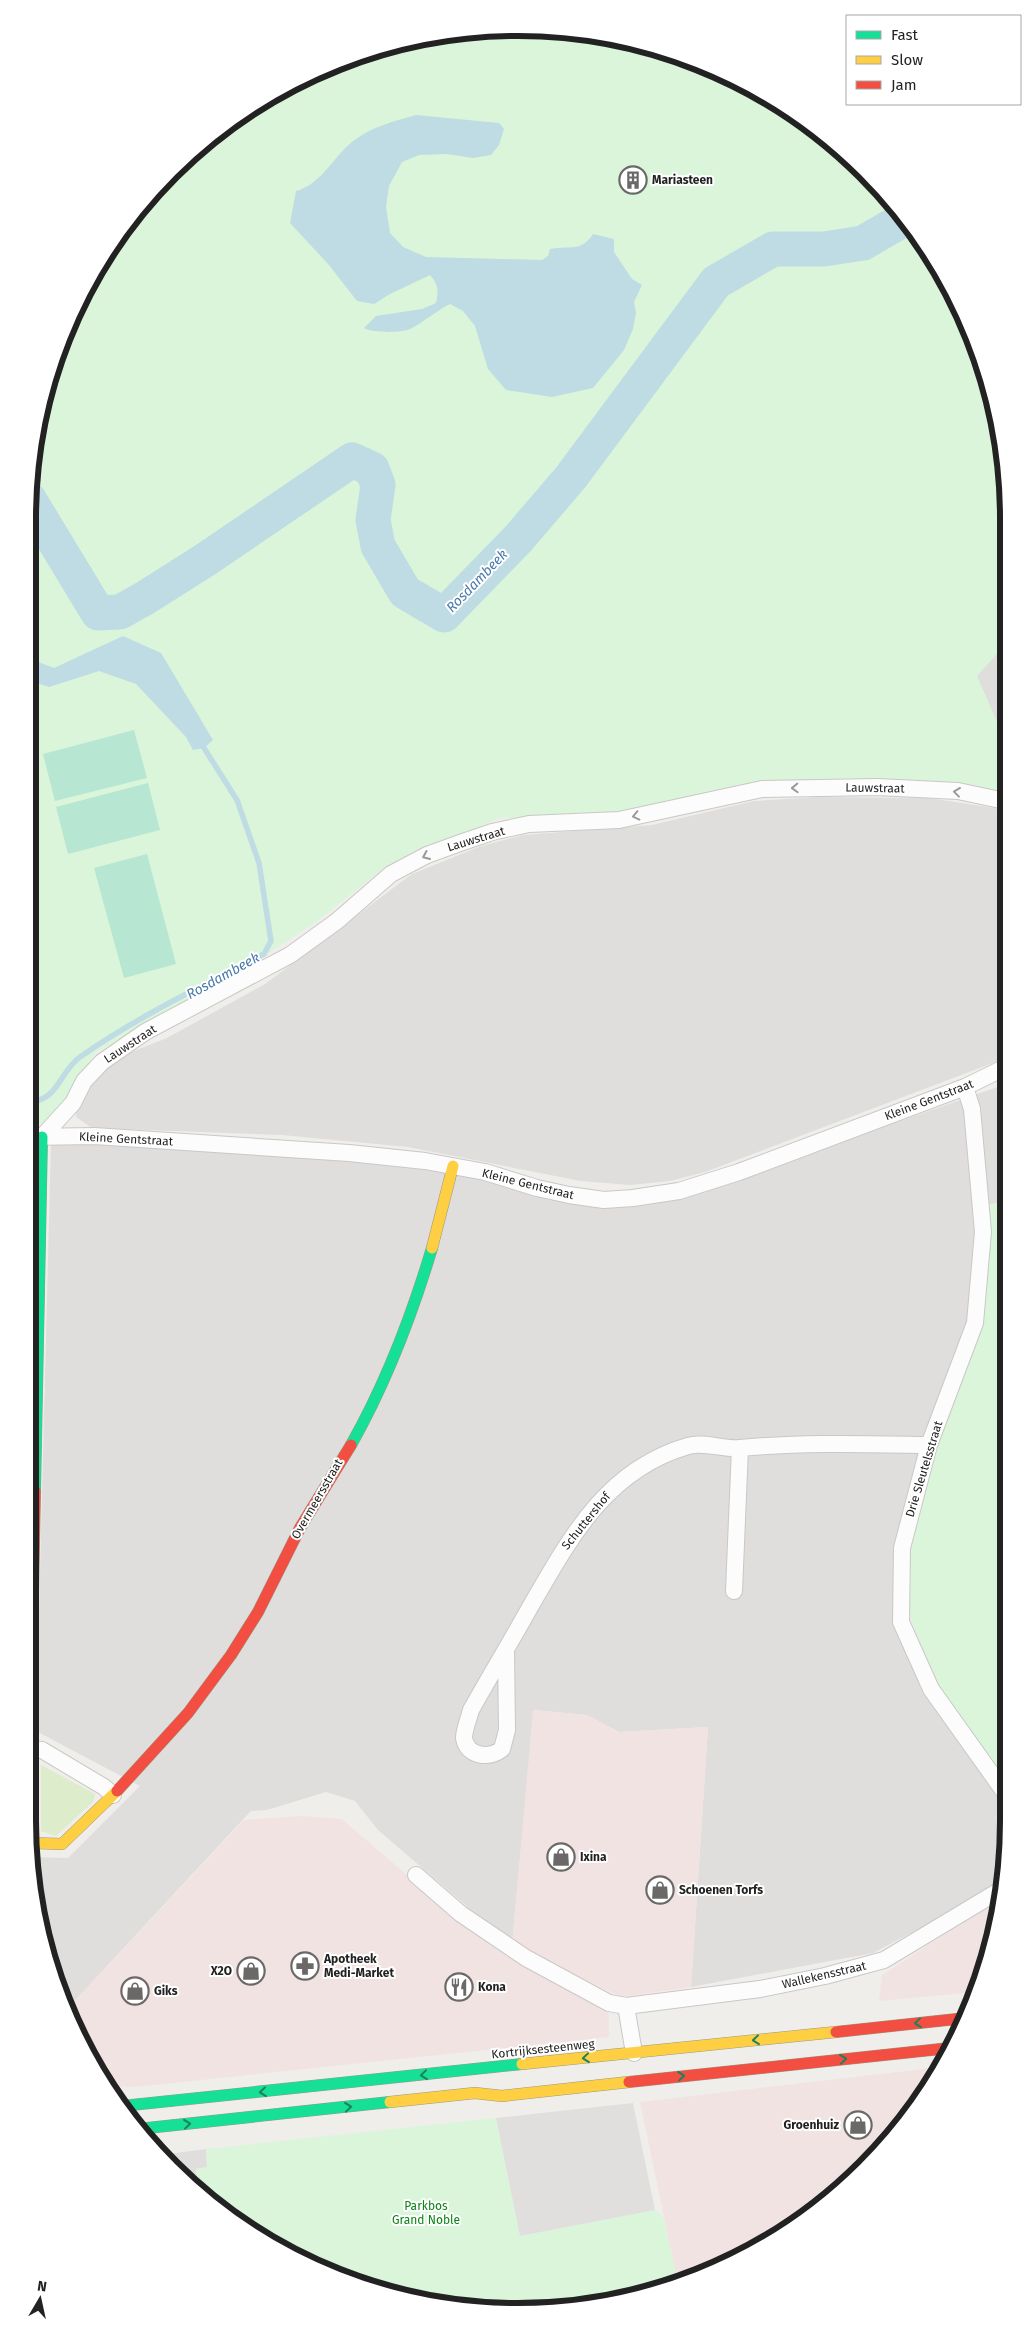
<svg xmlns="http://www.w3.org/2000/svg" width="1036" height="2339" font-family="'Fira Sans',sans-serif">
  <rect width="100%" height="100%" fill="#f0eeeb"/>
  <path fill="#dfdedc" d="M 1005,645 L 1005,740 L 976,676 Z
    M 819,797 L 929,798 L 994,808 L 1005,813 L 1006,1058 L 705,1172 L 670,1181 L 630,1185 L 581,1181 L 408,1147 L 282,1135 L 92,1128 L 76,1117 L 77,1102 L 91,1080 L 116,1058 L 167,1038 L 265,984 L 412,874 L 481,846 L 523,835 L 652,825 L 754,801 Z
    M 1006,1084 L 1007,1201 L 977,1207 L 967,1323 L 894,1543 L 895,1622 L 921,1689 L 1008,1811 L 1002,1885 L 873,1953 L 691,1987 L 708,1727 L 619,1732 L 587,1715 L 534,1710 L 512,1945 L 378,1830 L 355,1801 L 326,1792 L 267,1810 L 251,1811 L 67,2009 L 54,1979 L 37,1916 L 31,1857 L 68,1858 L 140,1786 L 36,1731 L 51,1142 L 75,1139 L 352,1162 L 463,1174 L 550,1200 L 601,1205 L 672,1201 Z
    M 206,2149 L 207,2167 L 196,2169 L 198,2190 L 161,2155 Z"/>
  <path fill="#f1e3e1" d="M 533,1710 L 587,1715 L 619,1732 L 708,1727 L 691,1987 L 621,1997 L 512,1945 Z
    M 303,1816 L 342,1819 L 471,1930 L 609,2013 L 609,2037 L 134,2087 L 107,2086 L 93,2066 L 67,2009 L 244,1820 Z
    M 1001,1898 L 999,1916 L 976,1992 L 879,2001 L 882,1975 Z
    M 940,2067 L 926,2093 L 887,2145 L 817,2210 L 763,2246 L 678,2284 L 640,2102 Z"/>
  <path fill="#ddeccb" d="M 41,1765 L 95,1794 L 93,1802 L 56,1836 L 41,1831 Z"/>
  <path fill="#daf5da" d="M 518,28 L 613,37 L 705,65 L 816,129 L 907,219 L 971,330 L 1004,454 L 1005,645 L 977,676 L 1005,740 L 1005,792 L 965,784 L 755,784 L 617,814 L 500,818 L 388,865 L 316,922 L 194,1002 L 96,1052 L 50,1123 L 28,1124 L 28,518 L 37,423 L 65,331 L 110,246 L 171,171 L 245,110 L 330,65 L 422,37 Z
    M 1007,1201 L 1008,1787 L 935,1681 L 910,1617 L 911,1537 L 935,1442 L 983,1320 L 989,1205 Z
    M 496,2118 L 520,2236 L 655,2210 L 663,2216 L 679,2284 L 582,2307 L 518,2311 L 423,2302 L 360,2285 L 273,2246 L 219,2210 L 198,2190 L 196,2169 L 207,2167 L 206,2149 Z"/>
  <path fill="#b7e6d2" d="M 134,730 L 147,778 L 55,801 L 43,754 Z
    M 148,783 L 160,830 L 68,854 L 56,807 Z
    M 147,854 L 176,964 L 124,978 L 94,868 Z"/>
  <path fill="#e0dfde" d="M 633,2103 L 655,2210 L 520,2236 L 496,2118 Z"/>
  <path fill="#bfdbe3" d="M 416,115 L 499,123 L 504,129 L 499,145 L 491,155 L 473,158 L 447,154 L 419,155 L 402,162 L 389,186 L 386,207 L 390,233 L 403,247 L 426,257 L 542,260 L 548,256 L 550,249 C 569,245 581,253 593,234 L 614,239 L 614,252 L 632,279 L 642,285 L 634,302 L 636,313 L 633,329 L 624,350 L 593,388 L 552,397 L 506,390 L 488,369 L 475,326 L 463,311 L 450,304 C 436,311 424,322 410,329 C 400,333 373,333 364,328 L 376,316 L 422,309 L 436,303 C 439,291 438,284 430,275 L 390,294 L 374,304 L 357,301 L 329,265 L 290,223 L 296,191 C 323,184 334,154 356,139 C 374,126 395,121 416,115 Z
    M 123,636 L 161,653 L 213,740 L 204,748 L 193,750 L 186,737 L 136,684 L 99,671 L 49,687 L 28,680 L 28,658 L 54,668 Z"/>
  <g fill="none" stroke-linecap="round" stroke-linejoin="round">
    <path stroke="#bfdbe3" stroke-width="5.5" d="M 28,1102 C 58,1102 59,1072 80,1057 C 137,1017 202,986 264,954 L 271,941 L 259,863 L 237,800 L 204,748"/>
    <path stroke="#bfdbe3" stroke-width="35" d="M 29,499 L 98,613 L 120,612 L 145,598 L 205,560 L 352,460 L 372,469 L 378,485 L 373,520 L 378,546 L 405,592 L 444,615 L 518,539 L 571,477 L 716,282 L 773,249 L 824,249 L 863,243 L 906,218"/>
    <g stroke="#c9c8c7" stroke-width="18">
      <path id="street" d="M 965,1087 L 972,1109 L 983,1232 L 975,1323 L 929,1445 L 902,1548 L 901,1622 L 931,1689 L 1008,1797
        M 28,1137 L 94,1136 L 349,1153 L 425,1161 L 485,1172 L 537,1188 L 569,1195 L 604,1200 L 633,1198 L 679,1191 L 739,1172 L 965,1087 L 1006,1067
        M 42,1137 L 73,1103 L 84,1081 L 102,1062 L 145,1032 L 290,955 L 337,921 L 391,874 L 427,855 L 460,843 L 492,832 L 529,824 L 619,820 L 762,789 L 878,787 L 958,791 L 1005,801
        M 734,1591 L 740,1448
        M 506,1650 L 507,1730 L 502,1749 C 489,1759 467,1757 464,1738 C 464,1730 469,1718 471,1710 C 490,1676 510,1643 529,1609 C 569,1540 605,1470 688,1446 C 704,1441 724,1450 740,1448 C 804,1442 866,1444 929,1445
        M 30,1749 L 42,1750 L 104,1787 L 113,1795
        M 416,1875 L 461,1914 L 526,1958 L 609,2003 L 626,2006 L 760,1989 L 825,1976 L 884,1960 L 1002,1889
        M 626,2006 L 634,2053"/>
    </g>
    <g stroke="#999a82" stroke-width="12">
      <path id="fast" d="M 351,1445 C 386,1383 412,1315 432,1248
        M 35,1491 L 42,1137
        M 122,2106 L 522,2064
        M 138,2129 L 390,2102"/>
    </g>
    <g stroke="#999a82" stroke-width="12">
      <path id="slow" d="M 432,1248 L 453,1166
        M 31,1698 L 32,1843 L 62,1844 L 117,1791
        M 522,2064 L 836,2032
        M 390,2102 L 475,2093 L 502,2096 L 629,2082"/>
    </g>
    <g stroke="#999a82" stroke-width="12">
      <path id="jam" d="M 31,1698 L 35,1491
        M 117,1791 L 188,1713 L 231,1655 L 258,1612 L 300,1528 L 351,1445
        M 836,2032 L 966,2018
        M 629,2082 L 950,2048"/>
    </g>
    <use href="#street" stroke="#fdfcfc" stroke-width="16"/>
    <use href="#fast" stroke="#16e098" stroke-width="11"/>
    <use href="#slow" stroke="#ffcf43" stroke-width="11"/>
    <use href="#jam" stroke="#f24e42" stroke-width="11"/>
  </g>
  <defs><path id="oneway-chevron" d="M-2-3.5L2.5 0L-2 3.5" fill="none" stroke-width="1.6" stroke-linecap="round" stroke-linejoin="round" transform="scale(1.25)"/></defs>
  <g stroke="#9a9a9a">
    <use href="#oneway-chevron" transform="translate(795 788) rotate(178)"/>
    <use href="#oneway-chevron" transform="translate(957 792) rotate(-173)"/>
    <use href="#oneway-chevron" transform="translate(636 816) rotate(167)"/>
    <use href="#oneway-chevron" transform="translate(426 856) rotate(156)"/>
  </g>
  <g stroke="#1c815d">
    <use href="#oneway-chevron" transform="translate(918 2023) rotate(174)"/>
    <use href="#oneway-chevron" transform="translate(756 2040) rotate(174)"/>
    <use href="#oneway-chevron" transform="translate(586 2058) rotate(174)"/>
    <use href="#oneway-chevron" transform="translate(843 2059) rotate(-6)"/>
    <use href="#oneway-chevron" transform="translate(424 2075) rotate(174)"/>
    <use href="#oneway-chevron" transform="translate(681 2076) rotate(-6)"/>
    <use href="#oneway-chevron" transform="translate(263 2092) rotate(174)"/>
    <use href="#oneway-chevron" transform="translate(348 2107) rotate(-6)"/>
    <use href="#oneway-chevron" transform="translate(187 2124) rotate(-6)"/>
  </g>
  <defs>
    <g id="building-ring" transform="scale(1.4375)"><circle r="9.5" fill="#fff" stroke="#6a6968" stroke-width="1.5"/><path d="M-4-6H4V6H1V3H-1V6H-4ZM-2.5-4.3h1.7v1.8h-1.7ZM.8-4.3h1.7v1.8H.8ZM-2.5-1h1.7V.8h-1.7ZM.8-1h1.7V.8H.8Z" fill="#6a6968"/></g>
    <g id="shop-ring" transform="scale(1.4375)"><circle r="9.5" fill="#fff" stroke="#6a6968" stroke-width="1.5"/><path d="M-5-2.5h2.3a2.7 3.5 0 0 1 5.4 0H5L5.5 6h-11ZM-1.5-2.5h3a1.5 2.3 0 0 0-3 0Z" fill="#6a6968"/></g>
    <g id="pharmacy-ring" transform="scale(1.4375)"><circle r="9.5" fill="#fff" stroke="#6a6968" stroke-width="1.5"/><path d="M-2-6h4v4h4v4h-4v4h-4v-4h-4v-4h4Z" fill="#6a6968"/></g>
    <g id="restaurant-ring" transform="scale(1.4375)"><circle r="9.5" fill="#fff" stroke="#6a6968" stroke-width="1.5"/><path d="M-5-6h1v4h1v-4h1v4h1v-4h1v5L-1.5 .5V6h-2V.5L-5-1ZM5-6V6H3V1.5H1.5Q1.5-4 5-6Z" fill="#6a6968"/></g>
  </defs>
  <g fill-rule="evenodd">
    <use href="#building-ring" x="633" y="180"/>
    <use href="#shop-ring" x="561" y="1857"/>
    <use href="#shop-ring" x="660" y="1890"/>
    <use href="#pharmacy-ring" x="305" y="1966"/>
    <use href="#shop-ring" x="251" y="1971"/>
    <use href="#restaurant-ring" x="459" y="1987"/>
    <use href="#shop-ring" x="135" y="1991"/>
    <use href="#shop-ring" x="858" y="2125"/>
  </g>
  <g text-anchor="middle" dominant-baseline="central" stroke-width="4" stroke-linejoin="round" paint-order="stroke">
    <g font-size="12" font-weight="bold" fill="#222" stroke="#fff" text-anchor="start">
      <text x="652" y="180">Mariasteen</text>
      <text x="580" y="1857">Ixina</text>
      <text x="679" y="1890">Schoenen Torfs</text>
      <text x="324" y="1959">Apotheek<tspan x="324" dy="14">Medi-Market</tspan></text>
      <text x="232" y="1971" text-anchor="end">X2O</text>
      <text x="478" y="1987">Kona</text>
      <text x="154" y="1991">Giks</text>
      <text x="839" y="2125" text-anchor="end">Groenhuiz</text>
    </g>
    <g font-size="12" fill="#222" stroke="#fff">
      <text transform="translate(875 788) rotate(1)">Lauwstraat</text>
      <text transform="translate(476 839) rotate(-17)">Lauwstraat</text>
      <text transform="translate(130 1044) rotate(-33)">Lauwstraat</text>
      <text transform="translate(929 1100) rotate(-21)">Kleine Gentstraat</text>
      <text transform="translate(126 1139) rotate(3)">Kleine Gentstraat</text>
      <text transform="translate(528 1184) rotate(14)">Kleine Gentstraat</text>
      <text transform="translate(924 1469) rotate(-73)">Drie Sleutelsstraat</text>
      <text transform="translate(317 1499) rotate(-60)">Overmeersstraat</text>
      <text transform="translate(586 1521) rotate(-51)">Schuttershof</text>
      <text transform="translate(824 1975) rotate(-13)">Wallekensstraat</text>
      <text transform="translate(543 2049) rotate(-6)">Kortrijksesteenweg</text>
    </g>
    <g font-size="12" fill="#0c8416" stroke="#fff">
      <text x="426" y="2206">Parkbos<tspan x="426" dy="14">Grand Noble</tspan></text>
    </g>
    <g font-size="14" font-style="italic" fill="#4a7aab" stroke="#fff">
      <text transform="translate(477 581) rotate(-46)">Rosdambeek</text>
      <text transform="translate(223 976) rotate(-29)">Rosdambeek</text>
    </g>
  </g>
  <path d="M0 0H1036V2339H0ZM518 36H518A482 482 0 0 1 1000 518V1821A482 482 0 0 1 518 2303H518A482 482 0 0 1 36 1821V518A482 482 0 0 1 518 36Z" fill="#fff" fill-rule="evenodd"/>
  <path fill="none" stroke="#222" stroke-width="6" d="M518 36H518A482 482 0 0 1 1000 518V1821A482 482 0 0 1 518 2303H518A482 482 0 0 1 36 1821V518A482 482 0 0 1 518 36Z"/>
  <rect x="846" y="15" width="175" height="90" fill="#ffffff" stroke="#a7a7a7"/>
  <rect x="856" y="31" width="25" height="8" fill="#16e098" stroke="#a7a7a7"/>
  <text x="891" y="40" font-size="15" fill="#222222">Fast</text>
  <rect x="856" y="56" width="25" height="8" fill="#ffcf43" stroke="#a7a7a7"/>
  <text x="891" y="65" font-size="15" fill="#222222">Slow</text>
  <rect x="856" y="81" width="25" height="8" fill="#f24e42" stroke="#a7a7a7"/>
  <text x="891" y="90" font-size="15" fill="#222222">Jam</text>
  <g transform="translate(40 2299) rotate(9)" stroke="#ffffff" stroke-width="4" paint-order="stroke">
  <path d="M0-4L9 19L0 12L-9 19Z" fill="#222222"/>
  <text y="-8" font-size="14" font-weight="bold" text-anchor="middle" fill="#222222">N</text>
  </g>
</svg>
